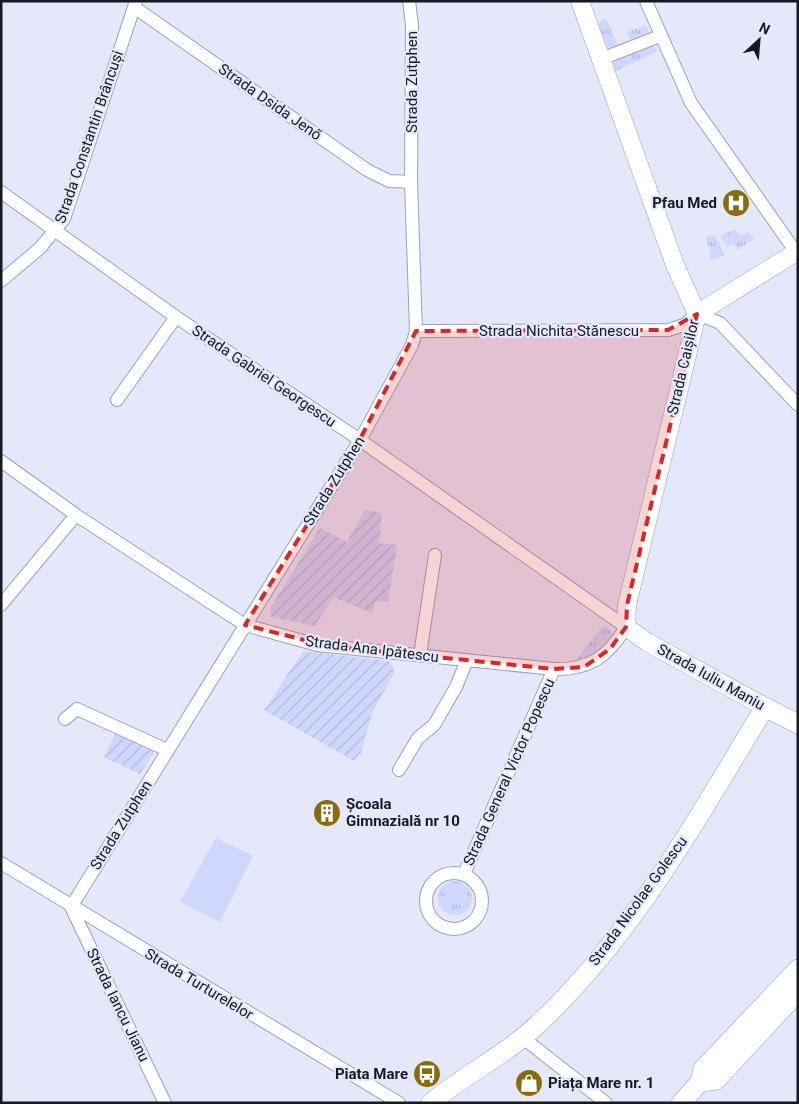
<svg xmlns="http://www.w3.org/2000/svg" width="799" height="1104" font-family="Roboto,sans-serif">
  <defs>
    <pattern id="grass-tufts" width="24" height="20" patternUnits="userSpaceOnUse" patternTransform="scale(1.25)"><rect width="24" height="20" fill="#d0d7fd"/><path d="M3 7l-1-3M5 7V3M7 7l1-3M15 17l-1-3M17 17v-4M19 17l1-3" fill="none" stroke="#b2b8d9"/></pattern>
    <pattern id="garden-furrows" width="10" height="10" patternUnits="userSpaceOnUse" patternTransform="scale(1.25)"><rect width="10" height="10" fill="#d0d7fd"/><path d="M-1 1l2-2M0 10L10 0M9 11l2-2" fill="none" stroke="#b2b8d9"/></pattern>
  </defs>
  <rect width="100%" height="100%" fill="#e5e8fa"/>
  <path fill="url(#grass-tufts)" d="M 604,19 L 609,23 L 618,46 L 609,51 L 598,24 Z
    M 646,25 L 650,35 L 631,42 L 627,32 Z
    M 651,44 L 658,51 L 614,72 L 613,60 Z
    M 735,229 L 741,236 L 748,232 L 754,239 L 737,250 L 734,244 L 727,247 L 720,236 Z
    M 714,234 L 725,255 L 712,261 L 709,254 L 711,251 L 705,238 Z
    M 604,625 L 616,637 L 594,657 L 576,660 Z
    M438 898a17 17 0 1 1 34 0a17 17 0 1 1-34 0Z"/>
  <path fill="url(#garden-furrows)" d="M 365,510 L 382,513 L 379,543 L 397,545 L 388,601 L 375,602 L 372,613 L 333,597 L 315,626 L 271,617 L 270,609 L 320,528 L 347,542 Z
    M 303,651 L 389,661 L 395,671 L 372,713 L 361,753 L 354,761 L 264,710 Z
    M 117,730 L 156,749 L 140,774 L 104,757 Z"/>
  <path fill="#d0d7fd" d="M 216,838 L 253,856 L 220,922 L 180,902 Z"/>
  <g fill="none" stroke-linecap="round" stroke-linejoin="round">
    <g stroke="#9ba0bc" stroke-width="14">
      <path id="minor" d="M 646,1 L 691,103 L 798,255
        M 134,7 L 367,170 L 389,181 L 411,182
        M 601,59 L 660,36
        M 1,192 L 176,317 L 360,440 L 626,627 C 608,657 589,670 554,669 L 317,645 L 245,625 L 76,515 L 1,461
        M 1,281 L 40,248 L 64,219 L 136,1
        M 416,331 L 668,330 L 684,325 L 697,314 L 720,323 L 798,405
        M 117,400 L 176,317
        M 1,605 L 76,515
        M 420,655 L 435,555
        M 65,719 L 77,709 L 167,750
        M 399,770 L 418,738 L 434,725 L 456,687 L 467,660
        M 1,863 L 399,1103
        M426 901a28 28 0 1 1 56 0a28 28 0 1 1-56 0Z
        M 464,874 L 554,669
        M 71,907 L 360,440 L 412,345 L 416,331 L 411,182 L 412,25 L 409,1
        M 71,907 L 165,1103
        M 523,1038 L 606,1103"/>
    </g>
    <g stroke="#9ba0bc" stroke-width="19">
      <path id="secondary" d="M 580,1 L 675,265 L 697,314 L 627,605 L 626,627 L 647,642 L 765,707
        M 697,314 L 798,251"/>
    </g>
    <g stroke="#9ba0bc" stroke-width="20">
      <path id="primary" d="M 700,1082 L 716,1080 L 798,992
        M 431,1103 C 465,1074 506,1055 538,1024 C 632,937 699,816 765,707 L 798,724
        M 681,1103 L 700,1082 L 703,1069 L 798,969"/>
    </g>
    <use href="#minor" stroke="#fff" stroke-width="12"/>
    <use href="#secondary" stroke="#fff" stroke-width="18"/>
    <use href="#primary" stroke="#fff" stroke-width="19"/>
  </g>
  <path fill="#d62828" fill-opacity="0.2" stroke="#d62828" stroke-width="4" stroke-dasharray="10 6" stroke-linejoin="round" d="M 697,314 L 627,605 L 626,627 L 610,649 L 584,667 L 554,669 L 328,646 L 245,625 L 358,443 L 416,331 L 668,330 Z"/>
  <defs>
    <g id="hospital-disc" transform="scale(1.4375)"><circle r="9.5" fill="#866d0b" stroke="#e5e8fa"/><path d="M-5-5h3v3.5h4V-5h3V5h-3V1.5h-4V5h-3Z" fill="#fff"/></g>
    <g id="building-disc" transform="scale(1.4375)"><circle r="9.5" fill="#866d0b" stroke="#e5e8fa"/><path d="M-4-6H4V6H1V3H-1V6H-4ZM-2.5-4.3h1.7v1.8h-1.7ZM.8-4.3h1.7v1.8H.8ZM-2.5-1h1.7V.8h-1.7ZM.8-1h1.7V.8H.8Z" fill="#fff"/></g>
    <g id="bus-disc" transform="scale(1.4375)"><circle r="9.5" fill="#866d0b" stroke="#e5e8fa"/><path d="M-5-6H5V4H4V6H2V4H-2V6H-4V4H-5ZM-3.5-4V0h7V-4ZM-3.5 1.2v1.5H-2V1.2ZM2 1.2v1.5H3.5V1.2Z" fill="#fff"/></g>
    <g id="shop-disc" transform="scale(1.4375)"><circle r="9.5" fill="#866d0b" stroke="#e5e8fa"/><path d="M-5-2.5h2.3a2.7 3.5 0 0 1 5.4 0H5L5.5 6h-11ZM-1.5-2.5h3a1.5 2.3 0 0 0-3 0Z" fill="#fff"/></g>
  </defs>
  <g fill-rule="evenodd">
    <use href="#hospital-disc" x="736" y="203"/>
    <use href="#building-disc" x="327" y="813"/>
    <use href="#bus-disc" x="427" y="1074"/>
    <use href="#shop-disc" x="529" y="1083"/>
  </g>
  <g text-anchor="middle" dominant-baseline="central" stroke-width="4.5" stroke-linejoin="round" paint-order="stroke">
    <g font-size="15" fill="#171923" stroke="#e5e8fa">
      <text transform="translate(412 82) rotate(-90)">Strada Zutphen</text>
      <text transform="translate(270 102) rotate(35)">Strada Dsida Jenő</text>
      <text transform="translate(89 137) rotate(-71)">Strada Constantin Brâncuși</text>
      <text x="559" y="331">Strada Nichita Stănescu</text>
      <text transform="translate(683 367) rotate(-77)">Strada Caișilor</text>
      <text transform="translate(264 376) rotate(34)">Strada Gabriel Georgescu</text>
      <text transform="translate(334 481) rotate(-58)">Strada Zutphen</text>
      <text transform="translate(372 649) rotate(7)">Strada Ana Ipătescu</text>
      <text transform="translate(711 677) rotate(29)">Strada Iuliu Maniu</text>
      <text transform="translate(509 772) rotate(-66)">Strada General Victor Popescu</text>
      <text transform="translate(121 825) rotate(-58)">Strada Zutphen</text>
      <text transform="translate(638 901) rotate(-54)">Strada Nicolae Golescu</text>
      <text transform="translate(199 984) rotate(31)">Strada Turturelelor</text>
      <text transform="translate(118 1005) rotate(64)">Strada Iancu Jianu</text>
    </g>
    <g font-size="15" font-weight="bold" fill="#171923" stroke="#e5e8fa" text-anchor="end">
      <text x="717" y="203">Pfau Med</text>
      <text x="346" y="804" text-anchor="start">Școala<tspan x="346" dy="17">Gimnazială nr 10</tspan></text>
      <text x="408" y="1074">Piata Mare</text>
      <text x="548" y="1083" text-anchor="start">Piața Mare nr. 1</text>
    </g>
  </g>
  <rect width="799" height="1104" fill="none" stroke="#171923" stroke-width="5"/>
  <g transform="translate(759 40) rotate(26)" stroke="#e5e8fa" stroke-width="4" paint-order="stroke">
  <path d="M0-4L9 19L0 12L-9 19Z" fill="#171923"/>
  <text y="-8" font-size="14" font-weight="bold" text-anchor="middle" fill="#171923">N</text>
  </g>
</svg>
